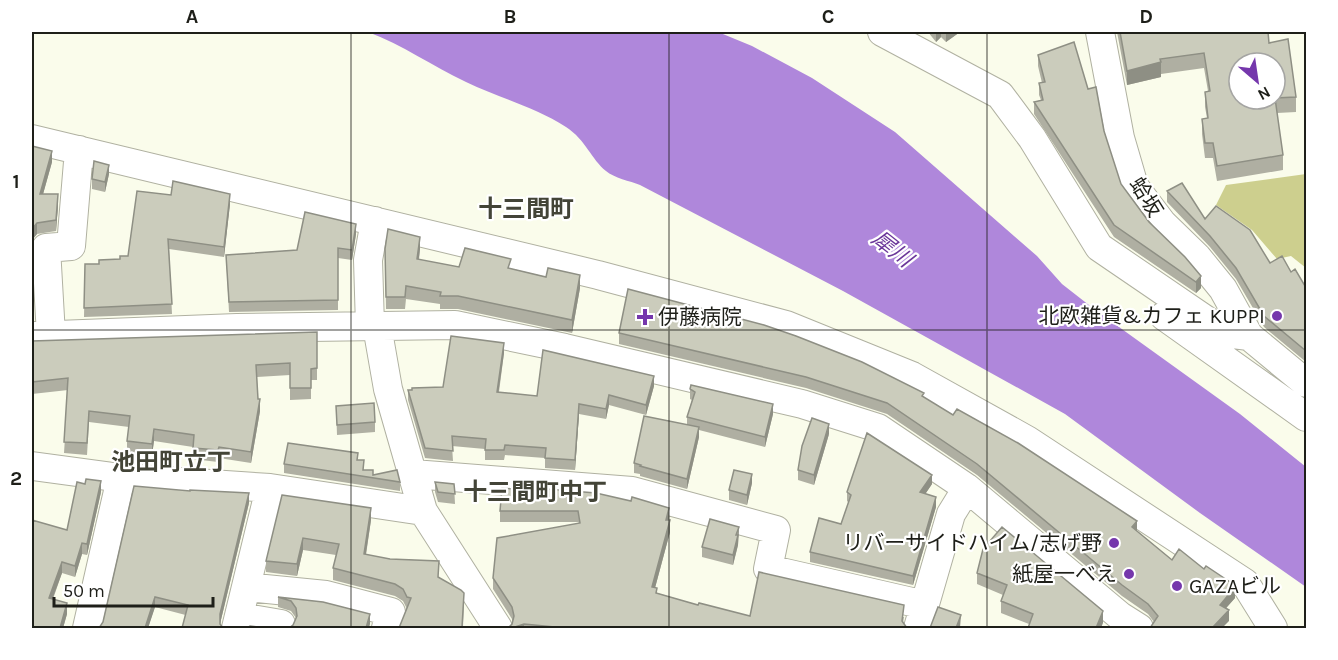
<svg xmlns="http://www.w3.org/2000/svg" width="1338" height="660" font-family="Karla,'Noto Sans JP',sans-serif">
  <rect width="100%" height="100%" fill="#fafceb"/>
  <path fill="#cdcf8e" d="M 1306,174 L 1306,268 L 1291,256 L 1277,259 L 1252,230 L 1216,205 L 1226,185 Z"/>
  <path fill="#af87db" d="M 368,32 L 718,32 L 752,46 L 812,78 L 895,132 L 1037,256 L 1062,284 L 1094,309 L 1240,414 L 1306,467 L 1306,587 L 1200,513 L 1065,414 L 843,291 L 640,185 C 630,181 614,178 606,171 C 591,159 586,140 566,127 C 535,107 499,98 466,82 C 432,66 403,45 368,32 Z"/>
  <g fill="none" stroke-linecap="round" stroke-linejoin="round">
    <g stroke="#b0b1a1" stroke-width="30">
      <path id="minor" d="M 882,32 L 1000,95 L 1032,138 L 1099,247 L 1225,333 L 1249,336 L 1306,383
        M 1100,32 L 1120,138 L 1134,186 L 1162,223 L 1197,257 L 1223,289 L 1249,336
        M 32,139 L 598,275 L 786,325 L 912,376 L 1027,440 L 1245,583 L 1273,628
        M 1164,316 L 1306,417
        M 370,326 L 368,260 L 375,221
        M 377,326 L 388,389 L 423,511 L 498,628
        M 51,335 L 46,248 L 71,246 L 79,150
        M 32,336 L 237,328 L 455,325 L 565,348 L 802,404 L 878,428 L 967,488 L 1120,616 L 1139,628
        M 32,466 L 121,478 L 270,488 L 423,511
        M 413,474 L 632,491 L 776,530 L 768,569 L 925,605
        M 246,587 L 326,595 L 391,612 L 386,628
        M 239,617 L 281,624
        M 87,628 L 121,478
        M 236,628 L 270,488
        M 918,628 L 951,514 L 967,488"/>
    </g>
    <use href="#minor" stroke="#fff" stroke-width="28"/>
  </g>
  <path fill="#afafa2" d="M 928,32 L 960,32 L 946,42 L 941,37 L 936,42 Z
    M 1117,32 L 1268,32 L 1269,43 L 1296,97 L 1296,112 L 1277,113 L 1283,155 L 1283,170 L 1217,181 L 1213,158 L 1205,158 L 1202,134 L 1202,119 L 1207,118 L 1205,107 L 1205,92 L 1208,91 L 1204,68 L 1161,74 L 1161,77 L 1127,85 Z
    M 1038,55 L 1088,89 L 1104,131 L 1121,184 L 1201,288 L 1196,293 L 1114,237 L 1034,114 L 1034,102 L 1041,100 L 1039,95 L 1039,83 L 1042,83 L 1038,66 Z
    M 32,146 L 52,162 L 43,194 L 58,205 L 56,231 L 37,234 L 32,240 Z
    M 109,174 L 105,192 L 92,189 L 92,179 Z
    M 1167,191 L 1270,263 L 1291,272 L 1305,286 L 1306,285 L 1306,362 L 1264,327 L 1236,279 L 1210,247 L 1167,202 Z
    M 230,204 L 224,257 L 169,249 L 172,314 L 84,317 L 85,264 L 99,264 L 120,259 L 128,256 Z
    M 356,234 L 352,260 L 338,258 L 338,310 L 229,312 L 226,255 L 297,250 Z
    M 385,249 L 420,249 L 419,260 L 459,267 L 511,269 L 580,288 L 572,333 L 458,309 L 440,309 L 440,304 L 406,299 L 405,309 L 386,309 Z
    M 317,332 L 317,380 L 311,380 L 311,399 L 290,400 L 290,375 L 257,377 L 258,399 L 260,411 L 251,463 L 219,458 L 218,462 L 193,459 L 193,447 L 154,441 L 152,455 L 127,453 L 127,441 L 129,427 L 89,422 L 87,455 L 64,453 L 68,390 L 32,394 L 32,403 L 32,341 Z
    M 619,333 L 924,397 L 1137,531 L 1172,560 L 1235,598 L 1226,608 L 1229,621 L 1154,622 L 1148,614 L 1122,596 L 977,475 L 887,414 L 806,388 L 619,344 Z
    M 504,353 L 499,392 L 537,396 L 654,386 L 646,415 L 609,405 L 606,419 L 579,414 L 575,470 L 545,468 L 545,458 L 505,455 L 504,460 L 485,460 L 485,449 L 452,446 L 453,461 L 425,458 L 408,400 L 408,390 L 443,387 Z
    M 690,389 L 773,414 L 765,447 L 699,430 L 699,437 L 687,489 L 640,476 L 640,474 L 634,473 L 634,463 L 687,425 L 687,417 L 692,400 L 690,399 Z
    M 336,406 L 375,422 L 375,432 L 337,435 Z
    M 829,434 L 814,485 L 798,480 L 798,470 Z
    M 358,460 L 364,470 L 373,475 L 400,482 L 400,491 L 284,473 L 284,464 Z
    M 435,482 L 454,484 L 455,504 L 438,502 L 435,492 Z
    M 752,483 L 747,505 L 729,500 L 729,490 Z
    M 932,484 L 925,494 L 936,507 L 913,585 L 810,562 L 810,552 L 841,524 L 849,503 L 847,501 L 847,492 Z
    M 502,488 L 669,520 L 670,532 L 655,588 L 657,593 L 698,605 L 750,616 L 904,617 L 903,623 L 907,628 L 508,628 L 512,624 L 512,619 L 493,589 L 493,578 L 579,523 L 578,522 L 500,522 L 500,511 Z
    M 101,492 L 87,555 L 82,554 L 75,577 L 62,573 L 53,599 L 67,614 L 63,628 L 32,628 L 67,530 Z
    M 282,495 L 371,520 L 366,555 L 439,577 L 464,605 L 463,627 L 399,628 L 407,609 L 403,601 L 395,596 L 333,580 L 333,568 L 336,555 L 303,550 L 297,576 L 266,572 L 266,561 Z
    M 249,503 L 220,624 L 155,607 L 148,628 L 99,628 Z
    M 739,527 L 738,545 L 733,565 L 702,557 L 702,547 Z
    M 977,573 L 1103,623 L 1029,624 L 1001,613 L 1001,601 L 1003,595 L 977,584 Z
    M 278,597 L 370,624 L 293,625 L 296,618 L 291,611 L 278,607 Z"/>
  <path fill="#8e8f84" d="M 936,32 L 941,32 L 941,37 L 936,42 Z
    M 946,32 L 960,32 L 946,42 Z
    M 1161,62 L 1161,77 L 1127,85 L 1127,71 Z
    M 52,151 L 52,162 L 40,205 L 40,194 Z
    M 109,165 L 109,174 L 105,192 L 105,182 Z
    M 58,194 L 58,205 L 56,231 L 56,220 Z
    M 230,194 L 230,204 L 224,257 L 224,247 Z
    M 37,223 L 37,234 L 32,240 L 32,229 Z
    M 356,224 L 356,234 L 352,260 L 352,250 Z
    M 420,237 L 420,249 L 417,272 L 417,259 Z
    M 580,275 L 580,288 L 572,333 L 572,320 Z
    M 1201,276 L 1201,288 L 1196,293 L 1196,282 Z
    M 504,343 L 504,353 L 497,402 L 497,392 Z
    M 654,376 L 654,386 L 646,415 L 646,405 Z
    M 609,395 L 609,405 L 606,419 L 606,409 Z
    M 260,399 L 260,411 L 251,463 L 251,452 Z
    M 579,404 L 579,414 L 575,470 L 575,460 Z
    M 773,404 L 773,414 L 765,447 L 765,437 Z
    M 829,424 L 829,434 L 814,485 L 814,475 Z
    M 699,427 L 699,437 L 687,489 L 687,479 Z
    M 154,429 L 154,441 L 152,455 L 152,444 Z
    M 752,474 L 752,483 L 747,505 L 747,495 Z
    M 932,475 L 932,484 L 920,502 L 920,492 Z
    M 101,481 L 101,492 L 87,555 L 87,544 Z
    M 249,493 L 249,503 L 220,624 L 220,614 Z
    M 936,497 L 936,507 L 913,585 L 913,576 Z
    M 371,508 L 371,520 L 364,566 L 364,554 Z
    M 669,508 L 669,520 L 666,520 Z
    M 670,520 L 670,532 L 652,599 L 652,587 Z
    M 1137,521 L 1137,532 L 1132,527 Z
    M 739,527 L 738,545 L 733,565 L 733,555 Z
    M 303,538 L 303,550 L 297,576 L 297,564 Z
    M 82,543 L 82,554 L 75,577 L 75,566 Z
    M 62,562 L 62,573 L 49,608 L 49,598 Z
    M 1235,587 L 1235,598 L 1220,615 L 1220,605 Z
    M 155,597 L 155,607 L 148,628 L 145,628 Z
    M 67,603 L 67,614 L 63,628 L 60,628 Z
    M 1229,610 L 1229,621 L 1222,628 L 1212,628 Z
    M 1103,611 L 1103,623 L 1101,628 L 1096,628 Z
    M 370,614 L 370,624 L 369,628 L 366,628 Z
    M 961,615 L 960,628 L 956,628 Z
    M 524,624 L 524,628 L 512,628 Z"/>
  <path fill="#cbccbc" stroke="#8e8f84" stroke-width="1.5" fill-rule="evenodd" d="M 1120,32 L 1268,32 L 1269,43 L 1288,39 L 1296,97 L 1275,98 L 1283,155 L 1217,166 L 1213,143 L 1205,143 L 1202,119 L 1208,118 L 1205,92 L 1210,91 L 1204,53 L 1160,59 L 1161,62 L 1127,71 ZM 1239,63 L 1275,63 L 1275,99 L 1239,99 Z
    M 1074,42 L 1088,89 L 1096,87 L 1104,131 L 1121,184 L 1149,222 L 1185,257 L 1201,276 L 1196,282 L 1114,225 L 1034,102 L 1043,100 L 1039,83 L 1045,82 L 1038,55 Z
    M 32,146 L 52,151 L 40,194 L 58,194 L 56,220 L 37,223 L 32,229 Z
    M 94,161 L 109,165 L 105,182 L 92,179 Z
    M 173,181 L 230,194 L 224,247 L 168,239 L 172,304 L 84,308 L 85,264 L 99,264 L 99,260 L 120,259 L 120,256 L 128,256 L 137,191 L 171,195 Z
    M 1182,183 L 1205,219 L 1216,206 L 1250,230 L 1270,263 L 1282,256 L 1291,272 L 1295,269 L 1305,286 L 1306,285 L 1306,351 L 1264,316 L 1236,268 L 1210,236 L 1167,191 Z
    M 305,212 L 356,224 L 352,250 L 338,248 L 338,300 L 229,302 L 226,255 L 297,250 Z
    M 388,229 L 420,237 L 417,259 L 459,267 L 465,248 L 511,259 L 508,268 L 546,277 L 548,268 L 580,275 L 572,320 L 458,296 L 440,296 L 441,292 L 406,286 L 405,297 L 386,297 L 385,249 Z
    M 628,289 L 764,325 L 796,336 L 862,362 L 924,393 L 922,396 L 953,415 L 957,409 L 1018,443 L 1137,521 L 1132,527 L 1172,560 L 1179,549 L 1204,569 L 1206,566 L 1233,584 L 1235,587 L 1220,605 L 1229,610 L 1212,628 L 1150,628 L 1158,616 L 1148,604 L 1122,585 L 977,464 L 887,403 L 806,377 L 619,333 Z
    M 317,332 L 317,368 L 311,369 L 311,388 L 290,388 L 290,363 L 256,365 L 258,399 L 260,399 L 251,452 L 219,447 L 218,450 L 193,448 L 194,435 L 154,429 L 152,444 L 127,441 L 130,416 L 89,411 L 87,443 L 64,442 L 68,378 L 32,382 L 32,392 L 32,341 Z
    M 451,336 L 504,343 L 497,392 L 537,396 L 543,350 L 654,376 L 646,405 L 609,395 L 606,409 L 579,404 L 575,460 L 545,458 L 546,448 L 505,445 L 504,450 L 485,450 L 486,439 L 452,436 L 453,451 L 425,448 L 408,390 L 412,390 L 412,388 L 443,387 Z
    M 691,385 L 773,404 L 765,437 L 687,417 L 695,392 L 690,389 Z
    M 374,403 L 375,422 L 337,425 L 336,406 Z
    M 644,416 L 699,427 L 687,479 L 640,466 L 641,465 L 634,463 Z
    M 812,418 L 829,424 L 814,475 L 798,470 L 802,446 Z
    M 867,433 L 932,475 L 920,492 L 936,497 L 913,576 L 810,552 L 819,518 L 841,524 L 851,495 L 847,492 Z
    M 288,443 L 358,453 L 357,460 L 364,460 L 363,470 L 373,470 L 373,475 L 397,470 L 400,482 L 284,464 Z
    M 734,470 L 752,474 L 747,495 L 729,490 Z
    M 86,479 L 101,481 L 87,544 L 82,543 L 75,566 L 62,562 L 49,598 L 67,603 L 60,628 L 61,628 L 32,628 L 32,520 L 67,530 L 77,482 L 85,484 Z
    M 435,482 L 454,484 L 455,494 L 438,492 Z
    M 134,486 L 190,491 L 190,490 L 249,493 L 220,614 L 220,624 L 223,628 L 182,628 L 188,605 L 155,597 L 145,628 L 99,628 L 103,622 Z
    M 502,488 L 535,491 L 535,488 L 596,493 L 631,501 L 632,497 L 669,508 L 666,520 L 670,520 L 652,587 L 657,588 L 656,593 L 698,605 L 699,603 L 750,616 L 759,572 L 904,605 L 902,621 L 907,628 L 565,628 L 524,624 L 512,628 L 508,628 L 512,624 L 514,616 L 512,607 L 493,578 L 497,538 L 580,523 L 578,511 L 500,511 Z
    M 282,495 L 371,508 L 364,554 L 390,559 L 439,561 L 438,577 L 461,590 L 464,593 L 462,627 L 488,628 L 399,628 L 411,598 L 407,597 L 403,589 L 395,584 L 333,568 L 339,544 L 303,538 L 297,564 L 266,561 Z
    M 710,519 L 739,527 L 736,535 L 738,535 L 733,555 L 702,547 Z
    M 1002,527 L 1103,611 L 1096,628 L 1028,628 L 1033,614 L 1001,601 L 1007,585 L 977,573 L 983,549 Z
    M 278,597 L 323,602 L 370,614 L 366,628 L 289,628 L 293,625 L 297,616 L 296,608 L 291,601 Z
    M 938,607 L 961,615 L 956,628 L 928,628 L 930,628 Z
    M 250,626 L 266,628 L 247,628 Z"/>
  <path fill="none" stroke="#1e1f19" stroke-width="1.5" stroke-opacity="0.55" d="M 351,32 L 351,628M 669,32 L 669,628M 987,32 L 987,628M 32,330 L 1306,330"/>
  <g fill="#7537ac" stroke="#fff" stroke-width="2">
    <circle cx="1277" cy="316" r="6"/>
    <path d="M642 308h6v6h6v6h-6v6h-6v-6h-6v-6h6z"/>
    <circle cx="1114" cy="543" r="6"/>
    <circle cx="1129" cy="574" r="6"/>
    <circle cx="1177" cy="586" r="6"/>
  </g>
  <g text-anchor="middle" dominant-baseline="central" stroke-width="4.5" stroke-linejoin="round" paint-order="stroke">
    <g font-size="21" fill="#1e1f19" stroke="#fff">
      <text transform="translate(1146 197) rotate(58)">蛤坂</text>
    </g>
    <g font-size="21" fill="#1e1f19" stroke="#fff" text-anchor="end">
      <text x="1265" y="316">北欧雑貨&amp;カフェ KUPPI</text>
      <text x="658" y="317" text-anchor="start">伊藤病院</text>
      <text x="1102" y="543">リバーサイドハイム/志げ野</text>
      <text x="1117" y="574">紙屋一べえ</text>
      <text x="1189" y="586" text-anchor="start">GAZAビル</text>
    </g>
    <g font-size="22" font-style="italic" fill="#6b379a" stroke="#fff">
      <text transform="translate(892 249) rotate(38)">犀川</text>
    </g>
    <g font-size="24" font-weight="bold" fill="#434437" stroke="#fff">
      <text x="526" y="209">十三間町</text>
      <text x="171" y="462">池田町立丁</text>
      <text x="535" y="492">十三間町中丁</text>
    </g>
  </g>
  <rect width="1338" height="660" fill="none" stroke="#ffffff" stroke-width="66"/>
  <g transform="translate(1257 81) rotate(151)"><circle r="28" fill="#ffffff" stroke="#a5a5a3" stroke-width="1.5"/>
  <path d="M0-4.5L10 22L0 15L-10 22Z" fill="#7537ac"/>
  <text y="-9" font-size="16" font-weight="bold" text-anchor="middle" fill="#1e1f19">N</text>
  </g>
  <path d="M54 597v9h159v-9" fill="none" stroke="#1e1f19" stroke-width="3"/>
  <text x="63" y="597" font-size="18" fill="#1e1f19" stroke="#ffffff" stroke-width="4.5" paint-order="stroke">50 m</text>
  <rect x="33" y="33" width="1272" height="594" fill="none" stroke="#1e1f19" stroke-width="2"/>
  <g font-size="20" text-anchor="middle" font-weight="bold" fill="#1e1f19">
    <text x="192" y="23">A</text>
    <text x="510" y="23">B</text>
    <text x="828" y="23">C</text>
    <text x="1146" y="23">D</text>
    <text x="16" y="188">1</text>
    <text x="16" y="485">2</text>
  </g>
</svg>
